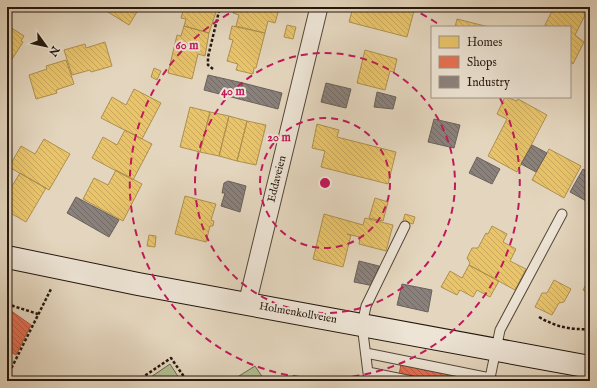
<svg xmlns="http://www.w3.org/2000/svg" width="597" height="388" font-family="'IM FELL English',serif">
  <defs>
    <pattern id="homes-back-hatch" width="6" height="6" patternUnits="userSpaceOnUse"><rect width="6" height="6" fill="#e9c46a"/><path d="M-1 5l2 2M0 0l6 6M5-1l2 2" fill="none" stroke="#c8a85b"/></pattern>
    <pattern id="shops-back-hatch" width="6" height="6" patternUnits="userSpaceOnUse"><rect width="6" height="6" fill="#e76f51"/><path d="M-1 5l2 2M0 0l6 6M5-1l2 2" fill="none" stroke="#bb5a42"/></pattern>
    <pattern id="industry-back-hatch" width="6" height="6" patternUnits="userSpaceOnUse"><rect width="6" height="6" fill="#8a817c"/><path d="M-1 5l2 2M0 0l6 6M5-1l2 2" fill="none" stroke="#716964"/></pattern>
  </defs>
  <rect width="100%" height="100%" fill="#e4d6be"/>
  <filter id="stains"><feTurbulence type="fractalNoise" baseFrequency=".005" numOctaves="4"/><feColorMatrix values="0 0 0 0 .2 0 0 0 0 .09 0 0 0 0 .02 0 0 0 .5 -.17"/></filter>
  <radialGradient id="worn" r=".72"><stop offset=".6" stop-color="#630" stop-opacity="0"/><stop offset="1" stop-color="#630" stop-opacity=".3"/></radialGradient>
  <path fill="#b2be93" stroke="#6b6a50" d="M 170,364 L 181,381 L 145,381 Z
    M 255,366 L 265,381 L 231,381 Z"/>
  <path fill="url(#homes-back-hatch)" stroke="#ae904e" d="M 111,7 L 140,7 L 129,25 L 108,12 Z
    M 184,7 L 211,7 L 210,11 L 216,12 L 209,33 L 184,26 L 186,19 L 181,18 Z
    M 235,7 L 272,7 L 279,9 L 275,23 L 268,21 L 265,33 L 236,26 L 239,15 L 233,13 Z
    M 353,7 L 415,7 L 407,37 L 349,22 Z
    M 554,7 L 573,7 L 586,13 L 575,35 L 584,42 L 573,64 L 570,62 L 570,27 L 544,27 Z
    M 457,19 L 489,27 L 455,27 Z
    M 7,25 L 24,36 L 21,41 L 23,42 L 7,67 Z
    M 287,25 L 296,27 L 293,39 L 284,37 Z
    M 184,26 L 209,33 L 205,56 L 198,54 L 192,79 L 168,73 L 177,35 L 181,36 Z
    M 232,26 L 265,33 L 256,68 L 254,68 L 253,74 L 236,70 L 238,64 L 227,61 L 233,40 L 229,39 Z
    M 105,42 L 112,66 L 91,72 L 90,70 L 72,75 L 64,50 L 85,44 L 86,48 Z
    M 365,50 L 397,59 L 394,72 L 390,71 L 385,90 L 357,83 Z
    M 66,60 L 74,84 L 56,90 L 57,93 L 36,99 L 29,75 L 47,69 L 46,66 Z
    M 154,68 L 161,71 L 157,80 L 151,77 Z
    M 134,89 L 161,103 L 142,139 L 101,118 L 112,97 L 126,105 Z
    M 505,97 L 517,101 L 518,99 L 547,115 L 517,172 L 488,156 L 507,119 L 497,114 Z
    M 190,107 L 210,112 L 200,152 L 180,147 Z
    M 210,112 L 229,116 L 219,156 L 200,152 Z
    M 229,116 L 247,121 L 237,161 L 219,156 Z
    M 247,121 L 266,125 L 256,165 L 237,161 Z
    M 317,124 L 339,130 L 337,137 L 396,152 L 388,184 L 321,167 L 325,151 L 312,148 Z
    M 125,130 L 152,144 L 133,180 L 92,158 L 103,137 L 117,145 Z
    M 44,139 L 70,154 L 49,190 L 9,167 L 21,146 L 35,154 Z
    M 549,149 L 581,166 L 564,198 L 532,180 Z
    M 116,170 L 142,184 L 123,221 L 83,199 L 94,178 L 108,185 Z
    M 20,173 L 46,188 L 26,222 L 7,211 L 7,183 L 12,186 Z
    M 185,196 L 216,204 L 211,220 L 214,221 L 213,226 L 210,226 L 206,242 L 175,234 Z
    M 375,198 L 388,202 L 383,221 L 369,218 Z
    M 324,214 L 363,225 L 365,218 L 393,225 L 386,251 L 359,244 L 360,237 L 347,234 L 351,235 L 343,267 L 313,259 Z
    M 405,214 L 415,217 L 413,224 L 403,221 Z
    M 492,226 L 507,234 L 503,242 L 516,249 L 510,261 L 526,269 L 515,290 L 469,265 L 470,263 L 467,258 L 472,248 L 478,248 L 486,233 L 488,234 Z
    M 149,235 L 156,236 L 155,247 L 147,246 Z
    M 469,265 L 499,281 L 490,297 L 477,290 L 473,297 L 460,290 L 457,295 L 441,287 L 450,271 L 462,278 Z
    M 590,277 L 590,299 L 586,297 L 588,293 L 583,290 Z
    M 554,280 L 571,289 L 564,302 L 559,303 L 552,315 L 535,307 L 542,293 L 547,293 Z"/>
  <path fill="url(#shops-back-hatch)" stroke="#ac553d" d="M 7,308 L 31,325 L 16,355 L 7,350 Z
    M 402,358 L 460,369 L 458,381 L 398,381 Z"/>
  <path fill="url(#industry-back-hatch)" stroke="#6b615b" d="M 208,75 L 243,83 L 239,99 L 204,90 Z
    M 243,83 L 282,93 L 278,109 L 239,99 Z
    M 326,83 L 351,89 L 346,108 L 321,102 Z
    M 377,92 L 396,97 L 393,109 L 374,107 Z
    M 434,119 L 460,125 L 454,148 L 428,142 Z
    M 532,145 L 547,153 L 536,172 L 521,164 Z
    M 477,157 L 500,169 L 492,184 L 469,173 Z
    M 583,169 L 590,173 L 590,199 L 588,202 L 570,192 Z
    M 228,181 L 246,186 L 240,212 L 221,206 L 225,193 L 222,193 L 224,183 Z
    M 76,197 L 119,220 L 109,237 L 67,213 Z
    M 359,261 L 379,266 L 374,286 L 354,282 Z
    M 402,284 L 432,290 L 428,312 L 397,305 Z"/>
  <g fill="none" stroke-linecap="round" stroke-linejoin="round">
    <g stroke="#54473a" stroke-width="11">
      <path id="lane" d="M 366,353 L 490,378
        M 368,372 L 412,381
        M 369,381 L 362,325 L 366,306 L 405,226
        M 494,381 L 490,378 L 500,330 L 562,214"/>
    </g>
    <g stroke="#54473a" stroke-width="19">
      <path id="street" d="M 247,304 L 319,7"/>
    </g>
    <g stroke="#24170e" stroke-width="24">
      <path id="secondary" d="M 7,257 L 138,284 L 590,367"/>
    </g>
    <path stroke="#24170e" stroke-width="2.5" stroke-dasharray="3 2" stroke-linecap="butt" d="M 213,69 L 208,65 L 208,57 L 220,7
      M 7,304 L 38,314
      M 539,317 C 556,327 571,330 590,329
      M 7,377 L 51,289
      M 137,381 L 171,358 L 187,381"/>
    <use href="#lane" stroke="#ede4d5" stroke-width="9"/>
    <use href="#street" stroke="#ede4d5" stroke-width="17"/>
    <use href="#secondary" stroke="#ede4d5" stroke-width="22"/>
  </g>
  <g fill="none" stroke="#c2185b" stroke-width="2" stroke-dasharray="7 5">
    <circle cx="325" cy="183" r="65"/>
    <circle cx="325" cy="183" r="130"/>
    <path d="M410 8A195 195 0 0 1 441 26M500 98A195 195 0 1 1 240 8"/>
  </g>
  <g text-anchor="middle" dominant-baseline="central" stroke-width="4" stroke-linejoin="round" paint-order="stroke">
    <g font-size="11" fill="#24170e" stroke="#ede4d5">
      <text transform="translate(277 179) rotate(-76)">Eddaveien</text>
      <text transform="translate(298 313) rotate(10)">Holmenkollveien</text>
    </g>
  </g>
  <circle cx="325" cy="183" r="6" fill="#c2185b" stroke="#ede4d5" stroke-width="2"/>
  <g font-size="12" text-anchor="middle" font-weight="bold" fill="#c2185b" stroke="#ede4d5" stroke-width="4" stroke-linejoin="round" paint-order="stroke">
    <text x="187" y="49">60 m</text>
    <text x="233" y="95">40 m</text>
    <text x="279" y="141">20 m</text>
  </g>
  <rect width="597" height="388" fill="none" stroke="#e4d6be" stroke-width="24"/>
  <rect x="8" y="8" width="581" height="372" fill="none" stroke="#24170e" stroke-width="2"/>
  <rect x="12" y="12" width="573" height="364" fill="none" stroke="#24170e"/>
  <rect x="431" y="26" width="140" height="72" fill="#ede4d5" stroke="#9d9285"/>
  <rect x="439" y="36" width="20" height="12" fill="#e9c46a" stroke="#9d9285"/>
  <text x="467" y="46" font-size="12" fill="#24170e">Homes</text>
  <rect x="439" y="56" width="20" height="12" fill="#e76f51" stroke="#9d9285"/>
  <text x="467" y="66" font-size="12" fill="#24170e">Shops</text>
  <rect x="439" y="76" width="20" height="12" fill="#8a817c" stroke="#9d9285"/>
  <text x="467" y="86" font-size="12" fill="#24170e">Industry</text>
  <g transform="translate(46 46) rotate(123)" stroke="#ede4d5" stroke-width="3" paint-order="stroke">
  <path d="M0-3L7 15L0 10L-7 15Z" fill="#24170e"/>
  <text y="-6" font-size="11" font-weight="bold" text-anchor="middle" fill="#24170e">N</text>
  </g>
  <rect width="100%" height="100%" filter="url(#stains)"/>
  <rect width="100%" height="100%" fill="url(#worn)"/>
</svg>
